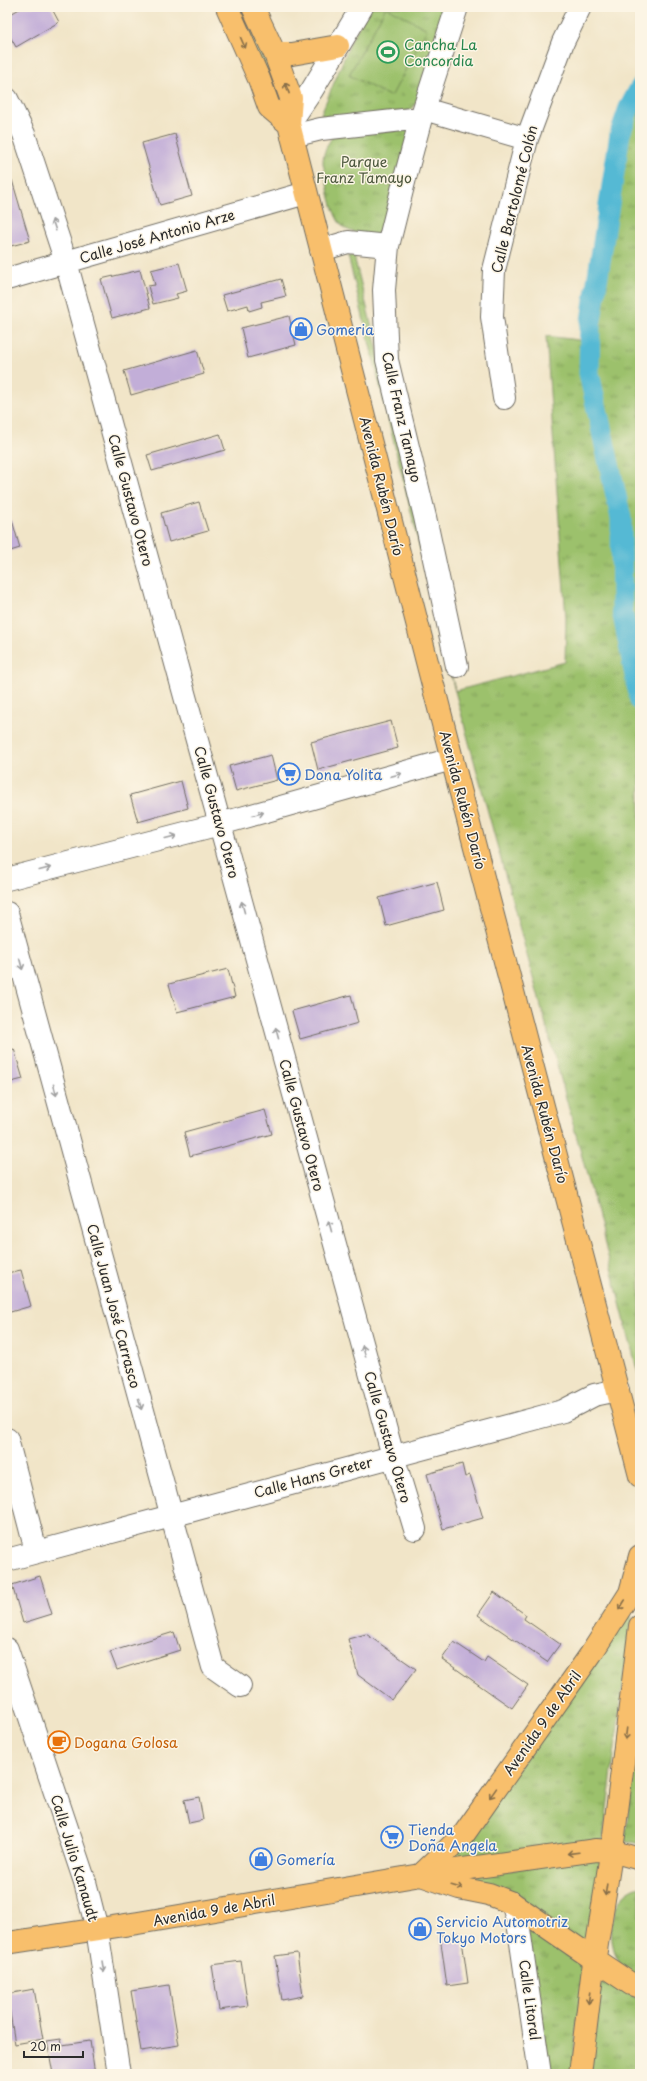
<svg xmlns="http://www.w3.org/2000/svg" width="647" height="2081" font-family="'Playpen Sans',sans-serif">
  <defs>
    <pattern id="grass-tufts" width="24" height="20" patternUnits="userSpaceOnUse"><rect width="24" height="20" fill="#9cc16c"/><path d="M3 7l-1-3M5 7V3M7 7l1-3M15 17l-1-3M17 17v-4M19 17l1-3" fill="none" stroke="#7f9d59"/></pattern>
  </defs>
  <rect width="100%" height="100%" fill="#fcf5e5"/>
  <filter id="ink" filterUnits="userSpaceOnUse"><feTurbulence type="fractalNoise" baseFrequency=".025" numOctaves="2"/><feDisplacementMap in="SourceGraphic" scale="8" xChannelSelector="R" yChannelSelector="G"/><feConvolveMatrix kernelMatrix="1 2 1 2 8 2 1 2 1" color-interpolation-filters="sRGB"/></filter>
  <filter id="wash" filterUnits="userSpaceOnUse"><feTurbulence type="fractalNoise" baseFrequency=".012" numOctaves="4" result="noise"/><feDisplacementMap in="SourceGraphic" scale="16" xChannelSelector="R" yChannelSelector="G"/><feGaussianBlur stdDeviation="0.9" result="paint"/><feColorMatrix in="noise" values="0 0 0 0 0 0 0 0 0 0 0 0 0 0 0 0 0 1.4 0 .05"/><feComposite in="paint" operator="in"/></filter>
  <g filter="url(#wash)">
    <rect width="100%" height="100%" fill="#f1e5c8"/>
    <path fill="url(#grass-tufts)" stroke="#64764c" d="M 235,7 L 244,7 L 281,97 L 280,100 L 276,102 Z
      M 370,7 L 450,7 L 428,79 L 412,110 L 332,120 L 321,114 L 352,39 Z
      M 640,96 L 640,1381 L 590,1186 L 455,691 L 348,256 L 354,256 C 391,400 424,545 455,691 L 565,662 L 566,619 L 546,336 L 594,342 L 627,132 Z
      M 410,129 L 383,237 C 371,235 357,235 346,229 C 331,221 327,180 323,163 C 323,152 327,145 333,136 Z
      M 627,1614 L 632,1617 L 603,1840 L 451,1861 Z
      M 640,1714 L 640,1844 L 625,1840 Z
      M 601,1856 L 587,1947 L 451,1878 Z
      M 640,1886 L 640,1978 C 634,1975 626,1972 622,1967 C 605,1944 607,1894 640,1886 Z
      M 525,1920 L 584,1965 L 571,2074 L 549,2074 Z
      M 602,1973 L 640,2001 L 640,2074 L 590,2074 Z"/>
    <path fill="#9cc16c" stroke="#64764c" d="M 386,7 L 427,29 L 391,97 L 349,75 Z"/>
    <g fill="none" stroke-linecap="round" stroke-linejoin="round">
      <path stroke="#55b9d4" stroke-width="21" d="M 640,88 L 629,108 L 620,134 L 590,327 L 589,373 L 621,518 L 622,610 L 640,701"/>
    </g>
    <g id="blocks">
      <path fill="#c2aed8" d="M 23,7 L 51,7 L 59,22 L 16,47 L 7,31 L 7,16 Z
        M 175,134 L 192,196 L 160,205 L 142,143 Z
        M 12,180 L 30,241 L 7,247 L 7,182 Z
        M 179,263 L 187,291 L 176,294 L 178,298 L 153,304 L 148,286 L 155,285 L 151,270 Z
        M 140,270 L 150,308 L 112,318 L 101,279 Z
        M 281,279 L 286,296 L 261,302 L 262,307 L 249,311 L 248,305 L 227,311 L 222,295 Z
        M 289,316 L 296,345 L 248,358 L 241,328 Z
        M 197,350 L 204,374 L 131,395 L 124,371 Z
        M 220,434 L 225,450 L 152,471 L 147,455 Z
        M 199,502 L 208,531 L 169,542 L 161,513 Z
        M 12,520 L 20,548 L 7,552 L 7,521 Z
        M 391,721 L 398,748 L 318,770 L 311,742 Z
        M 271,755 L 277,780 L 236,791 L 229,766 Z
        M 181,781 L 188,808 L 138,822 L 130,795 Z
        M 437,882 L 444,910 L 386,926 L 379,898 Z
        M 228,969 L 235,997 L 177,1012 L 169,984 Z
        M 351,995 L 358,1023 L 300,1039 L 292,1011 Z
        M 14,1049 L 23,1079 L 7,1083 L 7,1051 Z
        M 265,1110 L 272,1134 L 190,1156 L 184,1132 Z
        M 21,1270 L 31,1306 L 7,1313 L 7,1273 Z
        M 462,1464 L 465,1477 L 470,1475 L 483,1518 L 443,1529 L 427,1474 Z
        M 40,1576 L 52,1614 L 23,1623 L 12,1585 Z
        M 494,1592 L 526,1615 L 524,1619 L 560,1644 L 547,1662 L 478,1615 Z
        M 174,1632 L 180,1650 L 117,1670 L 110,1652 Z
        M 366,1634 L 416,1669 L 392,1700 L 358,1675 L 348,1639 Z
        M 454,1642 L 484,1662 L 487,1657 L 528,1685 L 512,1708 L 442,1659 Z
        M 199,1797 L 203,1820 L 189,1823 L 184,1800 Z
        M 461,1933 L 468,1983 L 447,1986 L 440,1936 Z
        M 297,1953 L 303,1996 L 282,2000 L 275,1956 Z
        M 241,1961 L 248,2006 L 219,2010 L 212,1965 Z
        M 169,1985 L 179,2045 L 141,2051 L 131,1991 Z
        M 34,1989 L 43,2039 L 15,2044 L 7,1994 Z
        M 61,2039 L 62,2045 L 90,2041 L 95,2074 L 53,2074 L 47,2041 Z"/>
    </g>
  </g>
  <g filter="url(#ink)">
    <use href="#blocks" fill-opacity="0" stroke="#706c62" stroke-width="1"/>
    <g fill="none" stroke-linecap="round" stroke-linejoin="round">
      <g stroke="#706c62" stroke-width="24">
        <path id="minor" d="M 7,99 L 24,134 L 66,262 L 393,1456 L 415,1529
          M 424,109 L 527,139
          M 289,124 L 312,90 L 362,7
          M 292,136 L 321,129 L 421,118
          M 321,250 L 348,242 L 388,246
          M 7,279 L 306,193
          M 504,398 L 492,317 L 494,270 L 527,139 L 563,42 L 580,7
          M 457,666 L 425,517 L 387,360 L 384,290 L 388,246 L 406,174 L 421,118 L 457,7
          M 7,879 L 220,824 L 452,759
          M 7,913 L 213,1667 L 240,1686
          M 7,1439 L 36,1551
          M 7,1560 L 563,1411 L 594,1395 L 618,1390
          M 7,1649 L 85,1882 L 97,1929 L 119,2074
          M 512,1903 L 518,1922 L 540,2074"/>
      </g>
      <g stroke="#706c62" stroke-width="24">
        <path id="major" d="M 421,1875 L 464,1834 L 591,1654 L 630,1593 L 640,1556
          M 7,1943 L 138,1923 L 421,1875 L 459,1888 L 489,1894 L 512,1903 L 595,1960"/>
      </g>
      <g stroke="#706c62" stroke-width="24">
        <path id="highway" d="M 227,7 L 259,79 L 269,107 L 289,124
          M 253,7 L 275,54 L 291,98 L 289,124 L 292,136 L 452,759 L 640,1476
          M 275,54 L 292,54 L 338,46
          M 421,1875 L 596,1850 L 611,1851 L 640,1859
          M 595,1960 L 631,1984 L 640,1987
          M 580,2074 L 592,1976 L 614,1835 L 640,1626"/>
      </g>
      <use href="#minor" stroke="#fff" stroke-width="22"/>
      <use href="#major" stroke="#f8bf6c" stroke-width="22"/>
      <use href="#highway" stroke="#f8bf6c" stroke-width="22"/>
    </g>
    <defs><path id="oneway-shaft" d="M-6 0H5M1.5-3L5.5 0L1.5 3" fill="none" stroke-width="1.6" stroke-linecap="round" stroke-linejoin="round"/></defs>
    <g stroke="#876e48">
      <use href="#oneway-shaft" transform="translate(243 43) rotate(66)"/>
      <use href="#oneway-shaft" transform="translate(287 88) rotate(-111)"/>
      <use href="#oneway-shaft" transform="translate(622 1605) rotate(123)"/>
      <use href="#oneway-shaft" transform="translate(626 1734) rotate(97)"/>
      <use href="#oneway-shaft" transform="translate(493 1793) rotate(125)"/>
      <use href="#oneway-shaft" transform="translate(573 1853) rotate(173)"/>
      <use href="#oneway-shaft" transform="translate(457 1887) rotate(16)"/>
      <use href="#oneway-shaft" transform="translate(606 1890) rotate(98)"/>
      <use href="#oneway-shaft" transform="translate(589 1998) rotate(97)"/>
    </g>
    <g stroke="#a0a0a0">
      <use href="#oneway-shaft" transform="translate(54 225) rotate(-108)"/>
      <use href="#oneway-shaft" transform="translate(396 775) rotate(-15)"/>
      <use href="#oneway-shaft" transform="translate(258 814) rotate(-15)"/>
      <use href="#oneway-shaft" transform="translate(171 837) rotate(-15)"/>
      <use href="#oneway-shaft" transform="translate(45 869) rotate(-15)"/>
      <use href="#oneway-shaft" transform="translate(243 907) rotate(-105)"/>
      <use href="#oneway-shaft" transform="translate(21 964) rotate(75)"/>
      <use href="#oneway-shaft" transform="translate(277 1033) rotate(-105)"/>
      <use href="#oneway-shaft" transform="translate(55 1090) rotate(75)"/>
      <use href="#oneway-shaft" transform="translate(330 1226) rotate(-105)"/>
      <use href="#oneway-shaft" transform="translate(364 1351) rotate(-105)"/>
      <use href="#oneway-shaft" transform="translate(140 1404) rotate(75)"/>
      <use href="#oneway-shaft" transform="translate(103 1967) rotate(81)"/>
    </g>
  </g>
  <defs>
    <g id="stadium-ring" transform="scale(1.15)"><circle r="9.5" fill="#fcf5e5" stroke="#2e9e5b" stroke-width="1.5"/><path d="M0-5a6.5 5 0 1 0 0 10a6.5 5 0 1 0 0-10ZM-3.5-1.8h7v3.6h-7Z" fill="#2e9e5b"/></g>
    <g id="shop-ring" transform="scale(1.15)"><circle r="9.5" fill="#fcf5e5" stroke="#3f7fe0" stroke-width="1.5"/><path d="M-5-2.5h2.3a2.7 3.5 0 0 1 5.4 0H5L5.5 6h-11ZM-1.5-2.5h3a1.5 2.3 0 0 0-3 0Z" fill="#3f7fe0"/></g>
    <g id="supermarket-ring" transform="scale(1.15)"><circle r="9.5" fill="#fcf5e5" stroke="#3f7fe0" stroke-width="1.5"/><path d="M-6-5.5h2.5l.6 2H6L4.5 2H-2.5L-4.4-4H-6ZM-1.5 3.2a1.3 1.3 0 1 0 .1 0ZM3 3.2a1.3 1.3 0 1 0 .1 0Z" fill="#3f7fe0"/></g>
    <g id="cafe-ring" transform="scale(1.15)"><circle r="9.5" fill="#fcf5e5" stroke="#e8710a" stroke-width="1.5"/><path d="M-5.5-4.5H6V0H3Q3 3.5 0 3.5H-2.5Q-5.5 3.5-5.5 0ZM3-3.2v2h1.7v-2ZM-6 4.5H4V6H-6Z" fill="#e8710a"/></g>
  </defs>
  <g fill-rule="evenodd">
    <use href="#stadium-ring" x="388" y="52"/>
    <use href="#shop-ring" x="301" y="329"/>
    <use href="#supermarket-ring" x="289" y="774"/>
    <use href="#cafe-ring" x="59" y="1742"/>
    <use href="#supermarket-ring" x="392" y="1837"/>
    <use href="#shop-ring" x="261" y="1859"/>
    <use href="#shop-ring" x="420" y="1929"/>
  </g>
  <g text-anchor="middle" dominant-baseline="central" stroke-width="3" stroke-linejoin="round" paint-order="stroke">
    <g font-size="14" fill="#27864d" stroke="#fcf5e5" text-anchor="start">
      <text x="404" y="44">Cancha La<tspan x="404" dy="16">Concordia</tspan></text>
    </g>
    <g font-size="14" fill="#4d583e" stroke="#fcf5e5">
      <text x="364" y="161">Parque<tspan x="364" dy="16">Franz Tamayo</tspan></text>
    </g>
    <g font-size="14" fill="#2b2b2b" stroke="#fcf5e5">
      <text transform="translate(514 199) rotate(-76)">Calle Bartolomé Colón</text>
      <text transform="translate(157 236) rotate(-16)">Calle José Antonio Arze</text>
      <text transform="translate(402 417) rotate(77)">Calle Franz Tamayo</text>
      <text transform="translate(382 486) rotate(76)">Avenida Rubén Darío</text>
      <text transform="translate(131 500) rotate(75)">Calle Gustavo Otero</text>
      <text transform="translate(463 800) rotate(75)">Avenida Rubén Darío</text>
      <text transform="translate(217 812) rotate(75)">Calle Gustavo Otero</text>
      <text transform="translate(545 1114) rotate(75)">Avenida Rubén Darío</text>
      <text transform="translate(302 1125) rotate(75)">Calle Gustavo Otero</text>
      <text transform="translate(114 1306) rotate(75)">Calle Juan José Carrasco</text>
      <text transform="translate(388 1437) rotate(74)">Calle Gustavo Otero</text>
      <text transform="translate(313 1477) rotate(-15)">Calle Hans Greter</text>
      <text transform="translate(542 1723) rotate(-55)">Avenida 9 de Abril</text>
      <text transform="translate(75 1858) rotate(73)">Calle Julio Kanaudt</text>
      <text transform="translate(214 1910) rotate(-10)">Avenida 9 de Abril</text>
      <text transform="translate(530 2000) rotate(82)">Calle Litoral</text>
    </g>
    <g font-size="14" fill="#366cbe" stroke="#fcf5e5" text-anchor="start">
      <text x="316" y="329">Gomeria</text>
      <text x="304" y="774">Dona Yolita</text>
      <text x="408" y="1829">Tienda<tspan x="408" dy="16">Doña Angela</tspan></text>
      <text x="276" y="1859">Gomería</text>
      <text x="436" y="1921">Servicio Automotriz<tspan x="436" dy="16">Tokyo Motors</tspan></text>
    </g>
    <g font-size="14" fill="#c56008" stroke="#fcf5e5" text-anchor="start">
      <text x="74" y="1742">Dogana Golosa</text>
    </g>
  </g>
  <rect width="647" height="2081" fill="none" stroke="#fcf5e5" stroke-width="24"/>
  <path d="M24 2051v6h59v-6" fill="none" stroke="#2b2b2b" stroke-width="2"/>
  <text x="30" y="2051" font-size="12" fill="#2b2b2b" stroke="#fcf5e5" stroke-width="3" paint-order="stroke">20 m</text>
</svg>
